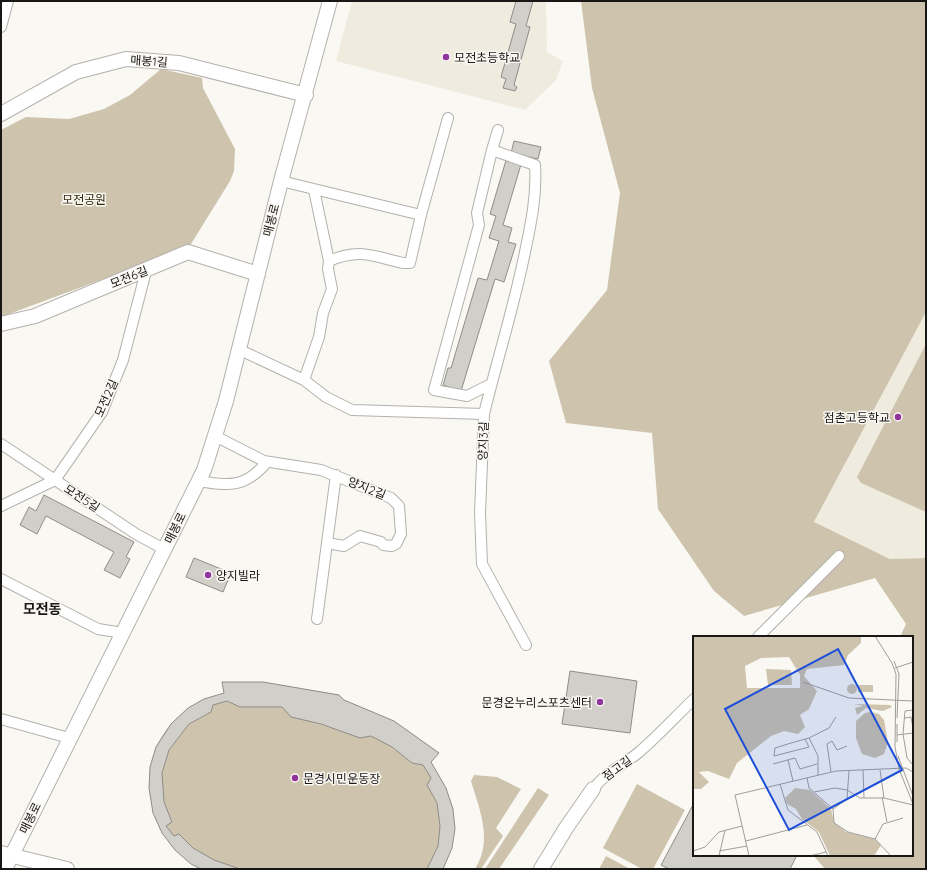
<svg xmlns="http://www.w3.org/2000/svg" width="927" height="870" font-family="Quicksand,'Noto Sans KR',sans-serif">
  <rect width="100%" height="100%" fill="#faf8f3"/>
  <path fill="#f0ebdf" d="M 352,1 L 546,1 L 547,52 L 563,61 L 556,80 L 525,110 L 336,61 Z
    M 926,312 L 926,558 L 891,559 L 814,523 Z"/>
  <path fill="#cec4ad" d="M 581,1 L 926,1 L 926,312 L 814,522 L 890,559 L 926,558 L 926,869 L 825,869 L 813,855 L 912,855 L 912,637 L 900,637 L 906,624 L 875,578 L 744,616 L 714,591 L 658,509 L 652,433 L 566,423 L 549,361 L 607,290 L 620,193 L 592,88 Z
    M 161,69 L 202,78 L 203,88 L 235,149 L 234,171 L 230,181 L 191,244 L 173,253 L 1,317 L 1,130 L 26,117 L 69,119 L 104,109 L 130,95 Z
    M 926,344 L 926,512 L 861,483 L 857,477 Z
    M 222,682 L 263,682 L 339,695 L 344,700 L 394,721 L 439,753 L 431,762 L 446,788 L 453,809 L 443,869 L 201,869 C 149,841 130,769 172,723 C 186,707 205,701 224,693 Z
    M 474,775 L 497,777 L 521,789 L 496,828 L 503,836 L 481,869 L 475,869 C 493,840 480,811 471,781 Z
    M 637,784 L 685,810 L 653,869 L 642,869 L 603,848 Z
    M 538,788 L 549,795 L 499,869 L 485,869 Z
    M 606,856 L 630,869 L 599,869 Z"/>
  <path fill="#d1cfca" stroke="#8f8d88" d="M 516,1 L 533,1 L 526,26 L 530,27 L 514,85 L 517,87 L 515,91 L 503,88 L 506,79 L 501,77 L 516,24 L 510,22 Z
    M 514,141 L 541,147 L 538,159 L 511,153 Z
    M 507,157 L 522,161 L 503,225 L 512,228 L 508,242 L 516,244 L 504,282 L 495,279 L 461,391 L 443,385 L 448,368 L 451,368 L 478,278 L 487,280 L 499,241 L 489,238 L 496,216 L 490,214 Z
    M 44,495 L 134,542 L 126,557 L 130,559 L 120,578 L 104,570 L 114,552 L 46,516 L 37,534 L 20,525 L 29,507 L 36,511 Z
    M 194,558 L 231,573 L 223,592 L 186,577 Z
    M 570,671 L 637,681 L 630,733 L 562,724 Z
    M 222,682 L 263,682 L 339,695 L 344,700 L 394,721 L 439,753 L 431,762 L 446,788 L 453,809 L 455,829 L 452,848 L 443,869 L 427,869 L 438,846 L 440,826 L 437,803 L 427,785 L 431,778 L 423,765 L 412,763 L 392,747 L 371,736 L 360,738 L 321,724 L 291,717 L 282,707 L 240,707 L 227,701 L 213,705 L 211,712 L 189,724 L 169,750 L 162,773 L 164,802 L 172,822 L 166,826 L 174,836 L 179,834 L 193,848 L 214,860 L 240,869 L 201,869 L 191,864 L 175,850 L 162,833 L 153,813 L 149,788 L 150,767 L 156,747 L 171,724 L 188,708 L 204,699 L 224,693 Z
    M 694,803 L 694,855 L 797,855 L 790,869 L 669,869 L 661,865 Z"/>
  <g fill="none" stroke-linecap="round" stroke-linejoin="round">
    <g stroke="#b3b1ac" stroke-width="12">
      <path id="street" d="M 1,27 L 8,1
        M 492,150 L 498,130
        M 281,181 L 421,215
        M 314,190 L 329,261
        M 238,349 L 304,380 L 326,397 L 352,410 L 484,414 L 480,513 L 482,564 L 526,645
        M 304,380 L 319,337 L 323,313 L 332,289 L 328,269 L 329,261 C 360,248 372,256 403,263 L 410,263 L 421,215 L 448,118
        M 484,414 C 497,360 514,307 525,252 C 531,224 537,195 535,165 L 492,150 L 477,213 L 479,225 L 434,390 L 467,396 L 491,384
        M 215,436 L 264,461 L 321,470 L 391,498 L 399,506 L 401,534 L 396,544 L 392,546 L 383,545 L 381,542 L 360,536 L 344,546 L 327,543 L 317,619
        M 1,444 L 136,534 L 164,549
        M 198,481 C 230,486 245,488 267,462
        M 1,506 L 55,480 L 102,412 L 123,360 L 146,271
        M 327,543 L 336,475
        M 1,579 L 98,629 L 123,633
        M 758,637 L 839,556
        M 1,719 L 69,738
        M 593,789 C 608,770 621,767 638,753 C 658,736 675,717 694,699"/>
    </g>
    <g stroke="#b3b1ac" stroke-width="16">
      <path id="secondary" d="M 1,114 L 76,72 L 126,59 L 179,63 L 306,95
        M 1,324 L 35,316 L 188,252 L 258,274
        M 1,853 L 67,869
        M 5,869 L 204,470 L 226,401 L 281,181 L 330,1
        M 541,869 L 566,828 L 593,789"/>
    </g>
    <use href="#street" stroke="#fff" stroke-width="10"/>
    <use href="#secondary" stroke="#fff" stroke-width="14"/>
  </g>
  <g fill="#92349e" stroke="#faf8f3" stroke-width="1.5">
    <circle cx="446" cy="57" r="4"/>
    <circle cx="898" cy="417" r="4"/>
    <circle cx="208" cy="575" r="4"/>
    <circle cx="600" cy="702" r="4"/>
    <circle cx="295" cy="778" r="4"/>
  </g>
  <g text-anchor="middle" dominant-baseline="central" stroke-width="3" stroke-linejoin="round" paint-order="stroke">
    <g font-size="12" fill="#181716" stroke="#faf8f3" text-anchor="start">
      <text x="454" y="57">모전초등학교</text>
      <text x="890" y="417" text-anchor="end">점촌고등학교</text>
      <text x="216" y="575">양지빌라</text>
      <text x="592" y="702" text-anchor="end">문경온누리스포츠센터</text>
      <text x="303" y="778">문경시민운동장</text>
    </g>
    <g font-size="12" fill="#181716" stroke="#faf8f3">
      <text transform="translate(149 61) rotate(4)">매봉1길</text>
      <text transform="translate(271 220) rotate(-76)">매봉로</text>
      <text transform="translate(129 277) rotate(-22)">모전6길</text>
      <text transform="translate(106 398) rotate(-66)">모전2길</text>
      <text transform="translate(483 441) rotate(-88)">양지3길</text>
      <text transform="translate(367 488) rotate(22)">양지2길</text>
      <text transform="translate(82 498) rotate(33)">모전5길</text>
      <text transform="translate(175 528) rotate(-64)">매봉로</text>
      <text transform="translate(617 768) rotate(-36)">점고길</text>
      <text transform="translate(30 818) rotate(-64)">매봉로</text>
    </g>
    <g font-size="12" fill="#352a0c" stroke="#faf8f3">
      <text x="84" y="199">모전공원</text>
    </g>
    <g font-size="14" font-weight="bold" fill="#181716" stroke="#faf8f3">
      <text x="42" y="609">모전동</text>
    </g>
  </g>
  <g transform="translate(693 636)">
    <rect width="220" height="220" fill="#faf8f3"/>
    <path d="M 0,0 L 168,0 L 168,7 L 155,19 L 151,29 L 114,33 L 111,40 L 124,55 L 116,73 L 107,79 L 112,91 L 105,98 L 91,95 L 78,100 L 44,127 L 36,143 L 15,135 L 6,136 L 16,146 L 8,153 L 0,153 ZM 96,21 L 107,39 L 107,52 L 54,52 L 52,30 L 68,22 ZM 73,33 L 98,34 L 99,49 L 75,49 ZM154 53a5 5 0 1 1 10 0a5 5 0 1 1-10 0ZM 165,49 L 180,49 L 180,56 L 165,56 ZM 161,68 L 197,69 L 199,71 L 190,75 L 173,72 L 164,79 L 162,72 L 170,70 ZM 178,76 L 186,78 L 191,84 L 195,106 L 191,118 L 182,122 L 169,118 L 163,102 L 163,85 L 172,77 ZM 102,152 L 117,154 L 138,173 L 141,186 L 153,196 L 181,203 L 188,209 L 181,220 L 137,220 L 126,196 L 109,183 L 103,173 L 94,168 L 92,162 Z" fill="#cec4ad" fill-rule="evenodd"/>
    <path fill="none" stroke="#a09e9b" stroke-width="1" d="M 182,0 L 199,27 L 203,38 L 202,111 L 206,133 L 220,168M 201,25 L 206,38 L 204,82M 202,32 L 220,26M 110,46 L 156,62 L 220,65M 220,74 L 212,75 L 210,98 L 214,122 L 220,129M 212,82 L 218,81 L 220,92M 204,99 L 220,97M 112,103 L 116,111 L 81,120 L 82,112 L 98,107 L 116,102M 204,106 L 204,88M 205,120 L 220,160M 95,124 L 100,145M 80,128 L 102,122 L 107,133 L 124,128M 170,134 L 171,162M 187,134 L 191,162M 138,136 L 134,108 L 139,105 L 144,114 L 154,110M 125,139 L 125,120 L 116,102 L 136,92 L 143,81M 114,142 L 116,152 L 140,173 L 141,187 L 155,196 L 182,203 L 198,220M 87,148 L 95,174 L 124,196 L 135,220M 121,156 L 142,152 L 154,154 L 167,162 L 191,162 L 220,169M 189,161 L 194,186M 140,173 L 154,163 L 156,135M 182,203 L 190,188 L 210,182M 53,205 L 114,189M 0,215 L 12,211 L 26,196 L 49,190M 26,215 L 54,210M 26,220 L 32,194M 56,220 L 42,159 L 143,135 L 213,132 L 220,136M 117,220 L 133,216"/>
    <path fill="#1d4ed8" fill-opacity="0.15" stroke="#1d4ed8" stroke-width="2" d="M 145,13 L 209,134 L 96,194 L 32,73 Z"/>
    <rect width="220" height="220" fill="none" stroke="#181716" stroke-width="2"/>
  </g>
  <rect width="927" height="870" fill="none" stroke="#181716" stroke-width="4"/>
</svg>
